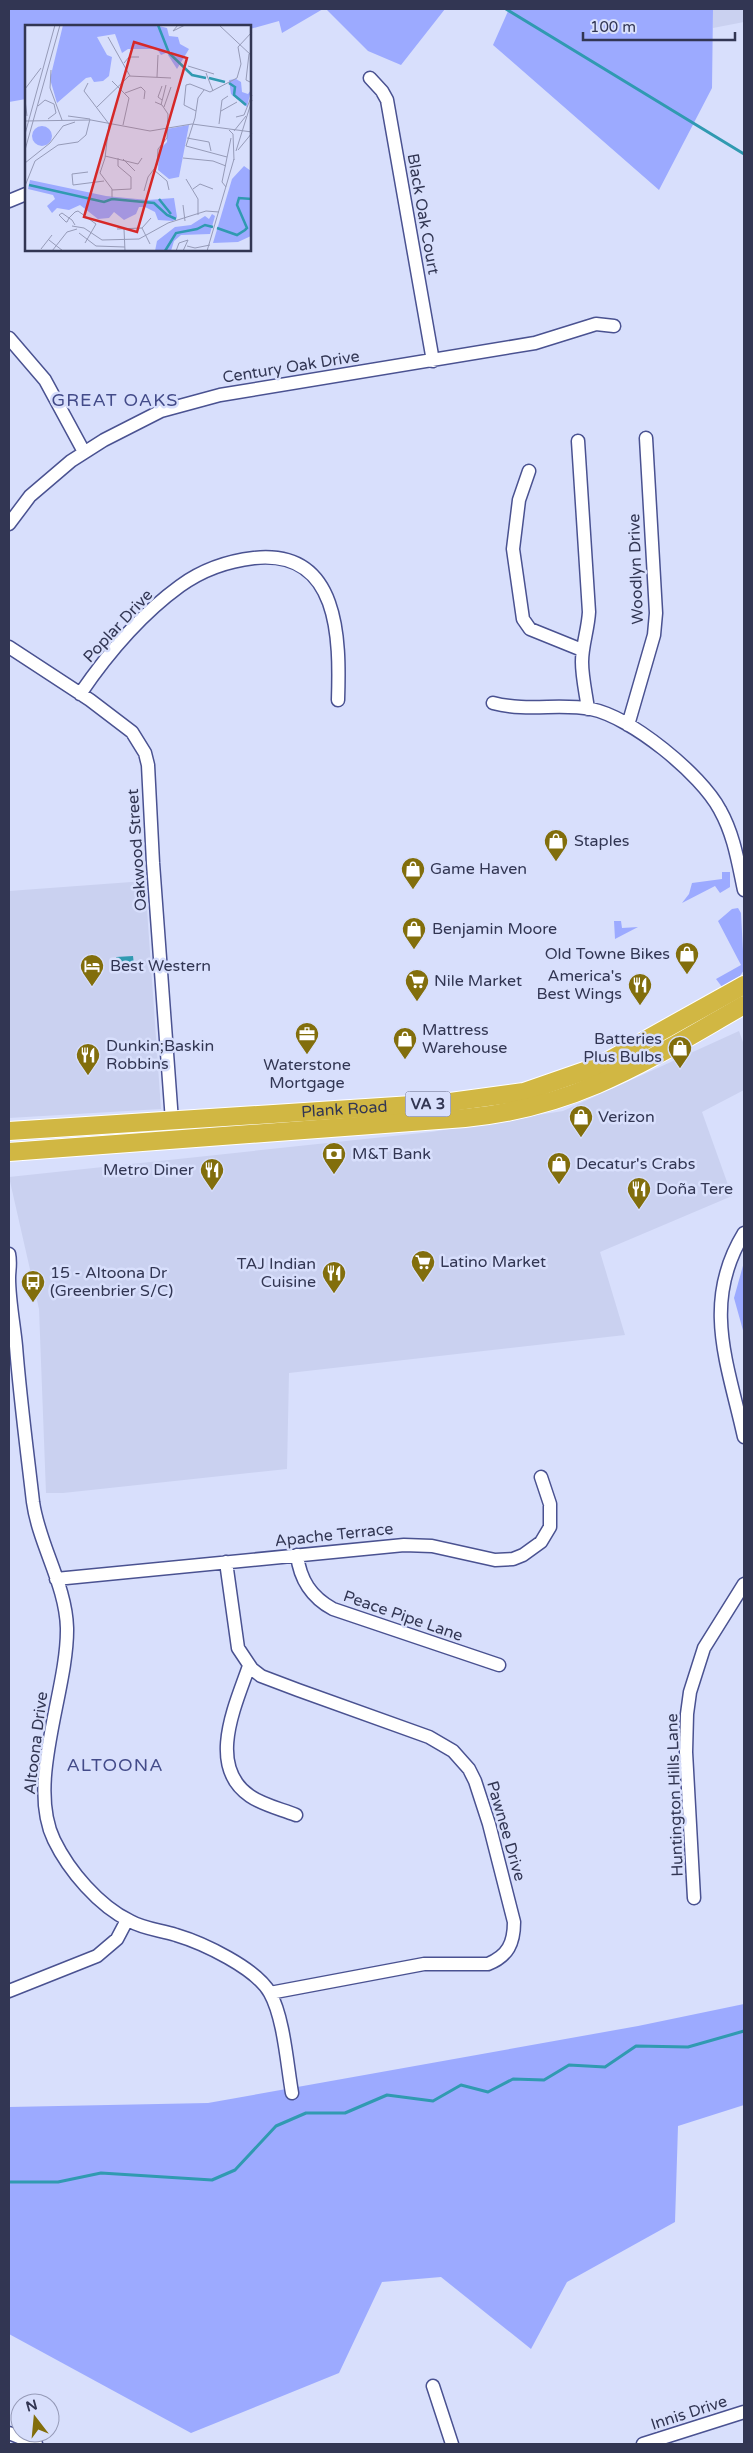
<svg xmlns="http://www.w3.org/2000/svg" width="753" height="2453" font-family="'Varela Round',sans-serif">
  <rect width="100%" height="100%" fill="#d8dffc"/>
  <path fill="#cad1f0" d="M 713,9 L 744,9 L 744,22 L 713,28 Z
    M 145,881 L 161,1109 L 9,1118 L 9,891 Z
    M 739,1031 L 744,1045 L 744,1090 L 702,1112 L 732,1196 L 600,1252 L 625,1335 L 289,1373 L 287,1469 L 63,1493 L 46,1493 L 39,1309 L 9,1177 L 431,1132 L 563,1111 Z"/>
  <path fill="#9caaff" d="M 9,9 L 323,9 L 282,33 L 279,21 L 250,29 L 250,26 L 26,26 L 26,99 L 9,102 Z
    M 326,9 L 445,9 L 401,65 L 368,51 Z
    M 509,9 L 713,9 L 712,88 L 659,190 L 493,45 Z
    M 722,872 L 730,872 L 730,887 L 720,893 L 715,886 L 682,903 L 689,894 L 692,883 L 722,879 Z
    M 738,908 L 741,913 L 744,970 L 740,976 L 722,987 L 716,979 L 741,965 L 718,921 L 732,909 Z
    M 614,921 L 621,921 L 622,928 L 638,927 L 615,939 Z
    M 744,1262 L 744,1334 L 734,1298 Z
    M 744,2004 L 744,2105 L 678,2126 L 675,2222 L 567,2282 L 531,2349 L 441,2277 L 382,2282 L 339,2373 L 191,2433 L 9,2334 L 9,2107 L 208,2103 L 638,2026 Z"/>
  <path fill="#309ab1" d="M 133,956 L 134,965 L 117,967 L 116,957 Z"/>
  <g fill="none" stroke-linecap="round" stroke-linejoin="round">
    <path stroke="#309ab1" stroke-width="3" d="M 506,9 L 744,154
      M 9,2182 L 58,2182 L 101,2173 L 212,2180 L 235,2170 L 276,2126 L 306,2113 L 345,2113 L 387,2095 L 433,2101 L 461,2085 L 488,2092 L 513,2079 L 544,2080 L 569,2065 L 605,2067 L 636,2046 L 688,2047 L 744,2031"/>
    <g stroke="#4a5291" stroke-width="15">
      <path id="minor" d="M 370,78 L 382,91 L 387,100 L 433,361
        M 9,201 L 26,194
        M 9,338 L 45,380 L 84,452
        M 578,441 L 589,612 C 588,630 582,645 582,662 C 582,677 586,694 588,709
        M 529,471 L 519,500 L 513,549 L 523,619 L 530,629 L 582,650
        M 9,524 L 30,496 L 71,461 L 104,440 L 161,411 L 220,395 L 535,343 L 596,324 L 614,326
        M 9,647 L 90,700 L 132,732 L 145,753 L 148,765 L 153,863 L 172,1121
        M 80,694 C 108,653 140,615 180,586 C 202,570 228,561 254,558 C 340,549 340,639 338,700
        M 493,703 C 528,712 559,703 591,709 C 631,717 701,774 720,810 C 734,835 738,862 744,890
        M 628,725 L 654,635 L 656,613 L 646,438
        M 744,1233 C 701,1303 728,1364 744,1437
        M 9,1254 C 11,1263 9,1270 9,1278 C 9,1300 14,1325 16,1346 C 20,1398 27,1450 33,1502 C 39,1545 66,1585 67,1628 C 68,1691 26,1782 54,1840 C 69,1871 99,1906 130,1921 C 144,1929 161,1930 176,1935 C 203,1943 256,1968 270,1993 C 284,2018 287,2065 292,2093
        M 297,1555 C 300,1580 311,1597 333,1609 L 499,1665
        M 226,1562 L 238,1648 L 252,1669 L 261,1676 L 298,1690 L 429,1737 L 453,1751 L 469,1769 L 475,1781 L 489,1824 L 514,1922 C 514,1943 508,1956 488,1964 L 424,1964 L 270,1993
        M 56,1579 L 404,1545 L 432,1546 L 495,1560 L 513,1559 L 523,1555 L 541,1542 L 550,1527 L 550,1504 L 541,1477
        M 249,1666 C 236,1704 206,1766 250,1796 C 263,1805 281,1809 296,1815
        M 694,1898 L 686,1752 L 687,1714 L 690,1692 L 704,1648 L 744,1584
        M 9,1991 L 97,1956 L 117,1939 L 127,1920
        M 433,2386 L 452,2444
        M 9,2433 L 36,2444
        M 643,2444 L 744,2412"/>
    </g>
    <g stroke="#fff" stroke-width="20">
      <g id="highway">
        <path id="s1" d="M 9,1131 L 443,1103 L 524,1092 L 599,1066 L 744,985"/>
        <path d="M 9,1152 L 465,1118 C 579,1107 648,1060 744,1005"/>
      </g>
    </g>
    <use href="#minor" stroke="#fff" stroke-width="12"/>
    <use href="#highway" stroke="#d1b743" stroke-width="18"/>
  </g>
  <defs>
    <g id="shop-pin" transform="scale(1.25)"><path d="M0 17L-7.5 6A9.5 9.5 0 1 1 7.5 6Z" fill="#826e0c" stroke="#d8dffc"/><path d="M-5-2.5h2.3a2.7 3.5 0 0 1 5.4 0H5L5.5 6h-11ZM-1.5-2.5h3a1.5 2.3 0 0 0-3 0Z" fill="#fff"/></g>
    <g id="hotel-pin" transform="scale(1.25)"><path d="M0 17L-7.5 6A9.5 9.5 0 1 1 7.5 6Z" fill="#826e0c" stroke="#d8dffc"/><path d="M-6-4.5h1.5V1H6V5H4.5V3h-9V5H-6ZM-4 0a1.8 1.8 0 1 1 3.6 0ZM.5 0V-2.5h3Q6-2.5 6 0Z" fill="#fff"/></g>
    <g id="supermarket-pin" transform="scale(1.25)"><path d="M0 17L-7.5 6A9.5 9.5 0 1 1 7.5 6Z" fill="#826e0c" stroke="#d8dffc"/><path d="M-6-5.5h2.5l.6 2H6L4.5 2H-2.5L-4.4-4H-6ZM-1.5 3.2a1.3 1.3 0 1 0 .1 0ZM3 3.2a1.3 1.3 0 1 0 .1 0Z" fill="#fff"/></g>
    <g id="restaurant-pin" transform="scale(1.25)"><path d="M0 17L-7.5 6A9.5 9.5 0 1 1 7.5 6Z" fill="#826e0c" stroke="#d8dffc"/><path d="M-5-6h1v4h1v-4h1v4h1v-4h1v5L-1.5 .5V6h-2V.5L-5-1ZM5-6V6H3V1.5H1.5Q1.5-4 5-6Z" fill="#fff"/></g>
    <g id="office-pin" transform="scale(1.25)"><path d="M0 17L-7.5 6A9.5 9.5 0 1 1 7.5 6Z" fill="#826e0c" stroke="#d8dffc"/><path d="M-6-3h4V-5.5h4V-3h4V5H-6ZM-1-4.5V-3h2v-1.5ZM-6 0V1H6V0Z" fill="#fff"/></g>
    <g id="bank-pin" transform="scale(1.25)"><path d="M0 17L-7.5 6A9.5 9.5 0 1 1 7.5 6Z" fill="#826e0c" stroke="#d8dffc"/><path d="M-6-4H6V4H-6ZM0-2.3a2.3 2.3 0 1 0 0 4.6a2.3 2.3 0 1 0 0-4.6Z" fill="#fff"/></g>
    <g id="bus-pin" transform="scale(1.25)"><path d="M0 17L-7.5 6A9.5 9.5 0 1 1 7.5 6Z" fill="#826e0c" stroke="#d8dffc"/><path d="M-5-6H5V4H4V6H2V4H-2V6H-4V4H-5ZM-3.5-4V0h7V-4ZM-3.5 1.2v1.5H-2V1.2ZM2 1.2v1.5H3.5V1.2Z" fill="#fff"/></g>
  </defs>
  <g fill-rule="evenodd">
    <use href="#shop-pin" x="556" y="841"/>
    <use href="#shop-pin" x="413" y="869"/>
    <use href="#shop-pin" x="414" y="929"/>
    <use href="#shop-pin" x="687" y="954"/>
    <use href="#hotel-pin" x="92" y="966"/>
    <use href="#supermarket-pin" x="417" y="981"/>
    <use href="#restaurant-pin" x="640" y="985"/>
    <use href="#office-pin" x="307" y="1034"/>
    <use href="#shop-pin" x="405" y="1039"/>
    <use href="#shop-pin" x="680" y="1048"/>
    <use href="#restaurant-pin" x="88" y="1055"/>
    <use href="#shop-pin" x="581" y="1117"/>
    <use href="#bank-pin" x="334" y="1154"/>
    <use href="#shop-pin" x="559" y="1164"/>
    <use href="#restaurant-pin" x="212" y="1170"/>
    <use href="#restaurant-pin" x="639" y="1189"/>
    <use href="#supermarket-pin" x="423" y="1262"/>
    <use href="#restaurant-pin" x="334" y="1273"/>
    <use href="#bus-pin" x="33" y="1282"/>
  </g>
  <g text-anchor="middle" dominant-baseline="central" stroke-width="5" stroke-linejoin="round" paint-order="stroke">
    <rect fill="#d8dffc" stroke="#646986" stroke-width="1" x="405.5" y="1091.5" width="45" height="25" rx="4"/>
    <g font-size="15" font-weight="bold" fill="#323653">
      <text x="428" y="1104">VA 3</text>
    </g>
    <g font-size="16" fill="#323653" stroke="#d8dffc">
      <text transform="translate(423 214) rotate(80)">Black Oak Court</text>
      <text transform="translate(291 367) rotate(-9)">Century Oak Drive</text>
      <text transform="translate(636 569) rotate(-92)">Woodlyn Drive</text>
      <text transform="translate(118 626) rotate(-47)">Poplar Drive</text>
      <text transform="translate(137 850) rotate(-94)">Oakwood Street</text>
      <text stroke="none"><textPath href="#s1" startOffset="336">Plank Road</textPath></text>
      <text transform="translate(334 1535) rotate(-6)">Apache Terrace</text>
      <text transform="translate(403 1616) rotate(19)">Peace Pipe Lane</text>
      <text transform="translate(36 1743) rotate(-83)">Altoona Drive</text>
      <text transform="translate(675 1795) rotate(-92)">Huntington Hills Lane</text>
      <text transform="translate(506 1831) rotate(74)">Pawnee Drive</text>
      <text transform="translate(689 2413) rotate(-18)">Innis Drive</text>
    </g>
    <g font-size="16" fill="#323653" stroke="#d8dffc" text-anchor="start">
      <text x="574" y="841">Staples</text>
      <text x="430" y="869">Game Haven</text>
      <text x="432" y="929">Benjamin Moore</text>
      <text x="670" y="954" text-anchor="end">Old Towne Bikes</text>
      <text x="110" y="966">Best Western</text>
      <text x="622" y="976" text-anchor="end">America's<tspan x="622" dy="18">Best Wings</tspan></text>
      <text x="434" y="981">Nile Market</text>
      <text x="422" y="1030">Mattress<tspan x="422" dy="18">Warehouse</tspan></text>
      <text x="662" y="1039" text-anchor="end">Batteries<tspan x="662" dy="18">Plus Bulbs</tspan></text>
      <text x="106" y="1046">Dunkin;Baskin<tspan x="106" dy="18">Robbins</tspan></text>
      <text x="307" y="1065" text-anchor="middle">Waterstone<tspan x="307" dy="18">Mortgage</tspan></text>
      <text x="598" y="1117">Verizon</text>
      <text x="352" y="1154">M&amp;T Bank</text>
      <text x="576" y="1164">Decatur's Crabs</text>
      <text x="194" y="1170" text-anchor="end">Metro Diner</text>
      <text x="656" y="1189">Doña Tere</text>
      <text x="440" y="1262">Latino Market</text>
      <text x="316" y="1264" text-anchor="end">TAJ Indian<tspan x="316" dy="18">Cuisine</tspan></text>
      <text x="50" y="1273">15 - Altoona Dr<tspan x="50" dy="18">(Greenbrier S/C)</tspan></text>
    </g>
    <g font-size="18" letter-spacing="1" fill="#434b89" stroke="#d8dffc">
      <text x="115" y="400">GREAT OAKS</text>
      <text x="115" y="1765">ALTOONA</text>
    </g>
  </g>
  <g transform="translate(25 25)">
    <rect width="226" height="226" fill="#d8dffc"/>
    <path d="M 38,0 L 130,0 L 142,3 L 144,11 L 153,12 L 155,19 L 164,24 L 152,44 L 143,30 L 146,26 L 136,30 L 132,24 L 103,24 L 97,28 L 90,9 L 72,12 L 82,30 L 87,32 L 84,51 L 78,56 L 69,57 L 66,52 L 61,53 L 32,78 L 25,54 ZM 211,54 L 216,57 L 217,67 L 223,69 L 226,65 L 222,82 L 206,69 L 204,55 ZM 164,100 L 154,152 L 144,154 L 133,145 L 134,125 L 142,117 L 142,104 ZM7 111a10 10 0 1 1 20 0a10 10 0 1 1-20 0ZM 219,141 L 226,146 L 226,211 L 213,217 L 188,218 L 207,154 ZM 5,155 L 81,171 L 123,175 L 149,173 L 152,192 L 148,196 L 133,195 L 130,187 L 120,182 L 114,182 L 111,189 L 99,195 L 89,187 L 84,193 L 73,194 L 55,180 L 44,185 L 32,183 L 27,188 L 22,181 L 30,174 L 28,170 L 3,164 ZM 187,189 L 190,191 L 185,209 L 156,210 L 149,216 L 146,226 L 130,226 L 132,216 L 150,202 L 166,200 L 180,191 L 184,194 Z" fill="#9caaff"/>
    <path fill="none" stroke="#309ab1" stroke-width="2.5" d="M 133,0 L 144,28 L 167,50 L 181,53M 184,53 L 200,57M 204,58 L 210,62 L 209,70 L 221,80M 4,160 L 79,177 L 87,174 L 129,178 L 142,190 L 151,194M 134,174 L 146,189M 192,203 L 212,210 L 220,205 L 222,203 L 212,180 L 214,173 L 227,174M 140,226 L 151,208 L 172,204 L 180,200 L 188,202"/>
    <path fill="none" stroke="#969bb8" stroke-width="1" d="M 153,0 L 148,6 L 160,0M 194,0 L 227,31M 83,12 L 105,51M 224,29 L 221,55 L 227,58M 99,38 L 104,32 L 114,32M 163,41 L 189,49M 26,45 L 25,63 L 37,95M 181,48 L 188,66M 132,52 L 133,30M 87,56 L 104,73 L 98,100M 63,58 L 59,66 L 84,99 L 80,133 L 75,148 L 87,164 L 87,172M 137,61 L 133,72 L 137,75M 0,64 L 16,43M 179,65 L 173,73 L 170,93 L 161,121 L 202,132M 100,68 L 116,62 L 120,66 L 119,74M 0,75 L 2,91M 136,80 L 141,60M 13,81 L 20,75 L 29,79 L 31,88 L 23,94M 72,82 L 104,51 L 146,53M 139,82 L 146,62M 171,86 L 159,80 L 161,60 L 165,59 L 185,67 L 212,53 L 216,39 L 213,22 L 227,7M 196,86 L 212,77M 211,92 L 219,90 L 227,70M 0,96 L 66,95 L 125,106 L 167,99 L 227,107M 194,99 L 197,75 L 203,71M 204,105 L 208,109 L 209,135M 209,106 L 221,91M 0,109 L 30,0M 162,113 L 184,117 L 186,126M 0,125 L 35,0M 213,125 L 227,108M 211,126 L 227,75M 80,131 L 113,139 L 117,133M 158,133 L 188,136 L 201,141M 98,134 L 110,146M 0,138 L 25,118 L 38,101 L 50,97M 129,145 L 142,156 L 144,165M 63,147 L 47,149 L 48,160 L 79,156M 161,154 L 173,174 L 173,190M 0,161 L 10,136 L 33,120 L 53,117 L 61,110 L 65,94 L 43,91M 201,162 L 197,157 L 206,113M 168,164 L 175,159 L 188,164M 87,165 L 106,164 L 106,152 L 93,141 L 93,133M 119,166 L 123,152 L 132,140 L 133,124 L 142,113 L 143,89 L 137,80 L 130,77M 158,180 L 160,196M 50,200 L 47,195 L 44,193 L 37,188 L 34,190 L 41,197 L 42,197 L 44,193 L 50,187 L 53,186 L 71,199 L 60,218M 47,201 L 59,203 L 77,215 L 114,214 L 143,198 L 181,186 L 194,187M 117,203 L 125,219M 92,204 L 117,203 L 126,193M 99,204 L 100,226M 54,208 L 71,221 L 100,222M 24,215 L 38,226M 162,221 L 170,223 L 185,220M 16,224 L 27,210M 27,226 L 42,207 L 52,204M 151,226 L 154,218 L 163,215 L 158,226M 182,226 L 209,134"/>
    <path fill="#d62828" fill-opacity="0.15" stroke="#d62828" stroke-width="2.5" d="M 109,17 L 162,33 L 112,207 L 59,192 Z"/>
    <rect width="226" height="226" fill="none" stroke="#323653" stroke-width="2.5"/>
  </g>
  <rect width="753" height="2453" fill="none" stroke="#323653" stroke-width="20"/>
  <g transform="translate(35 2418) rotate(344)"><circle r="24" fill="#d8dffc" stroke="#969bb8"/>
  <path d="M0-4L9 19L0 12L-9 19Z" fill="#826e0c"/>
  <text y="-8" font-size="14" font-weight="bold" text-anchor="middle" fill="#323653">N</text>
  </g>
  <path d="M583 32v8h152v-8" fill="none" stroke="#323653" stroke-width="2.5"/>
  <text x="590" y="32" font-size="15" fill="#323653" stroke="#d8dffc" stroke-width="4" paint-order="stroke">100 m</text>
</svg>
